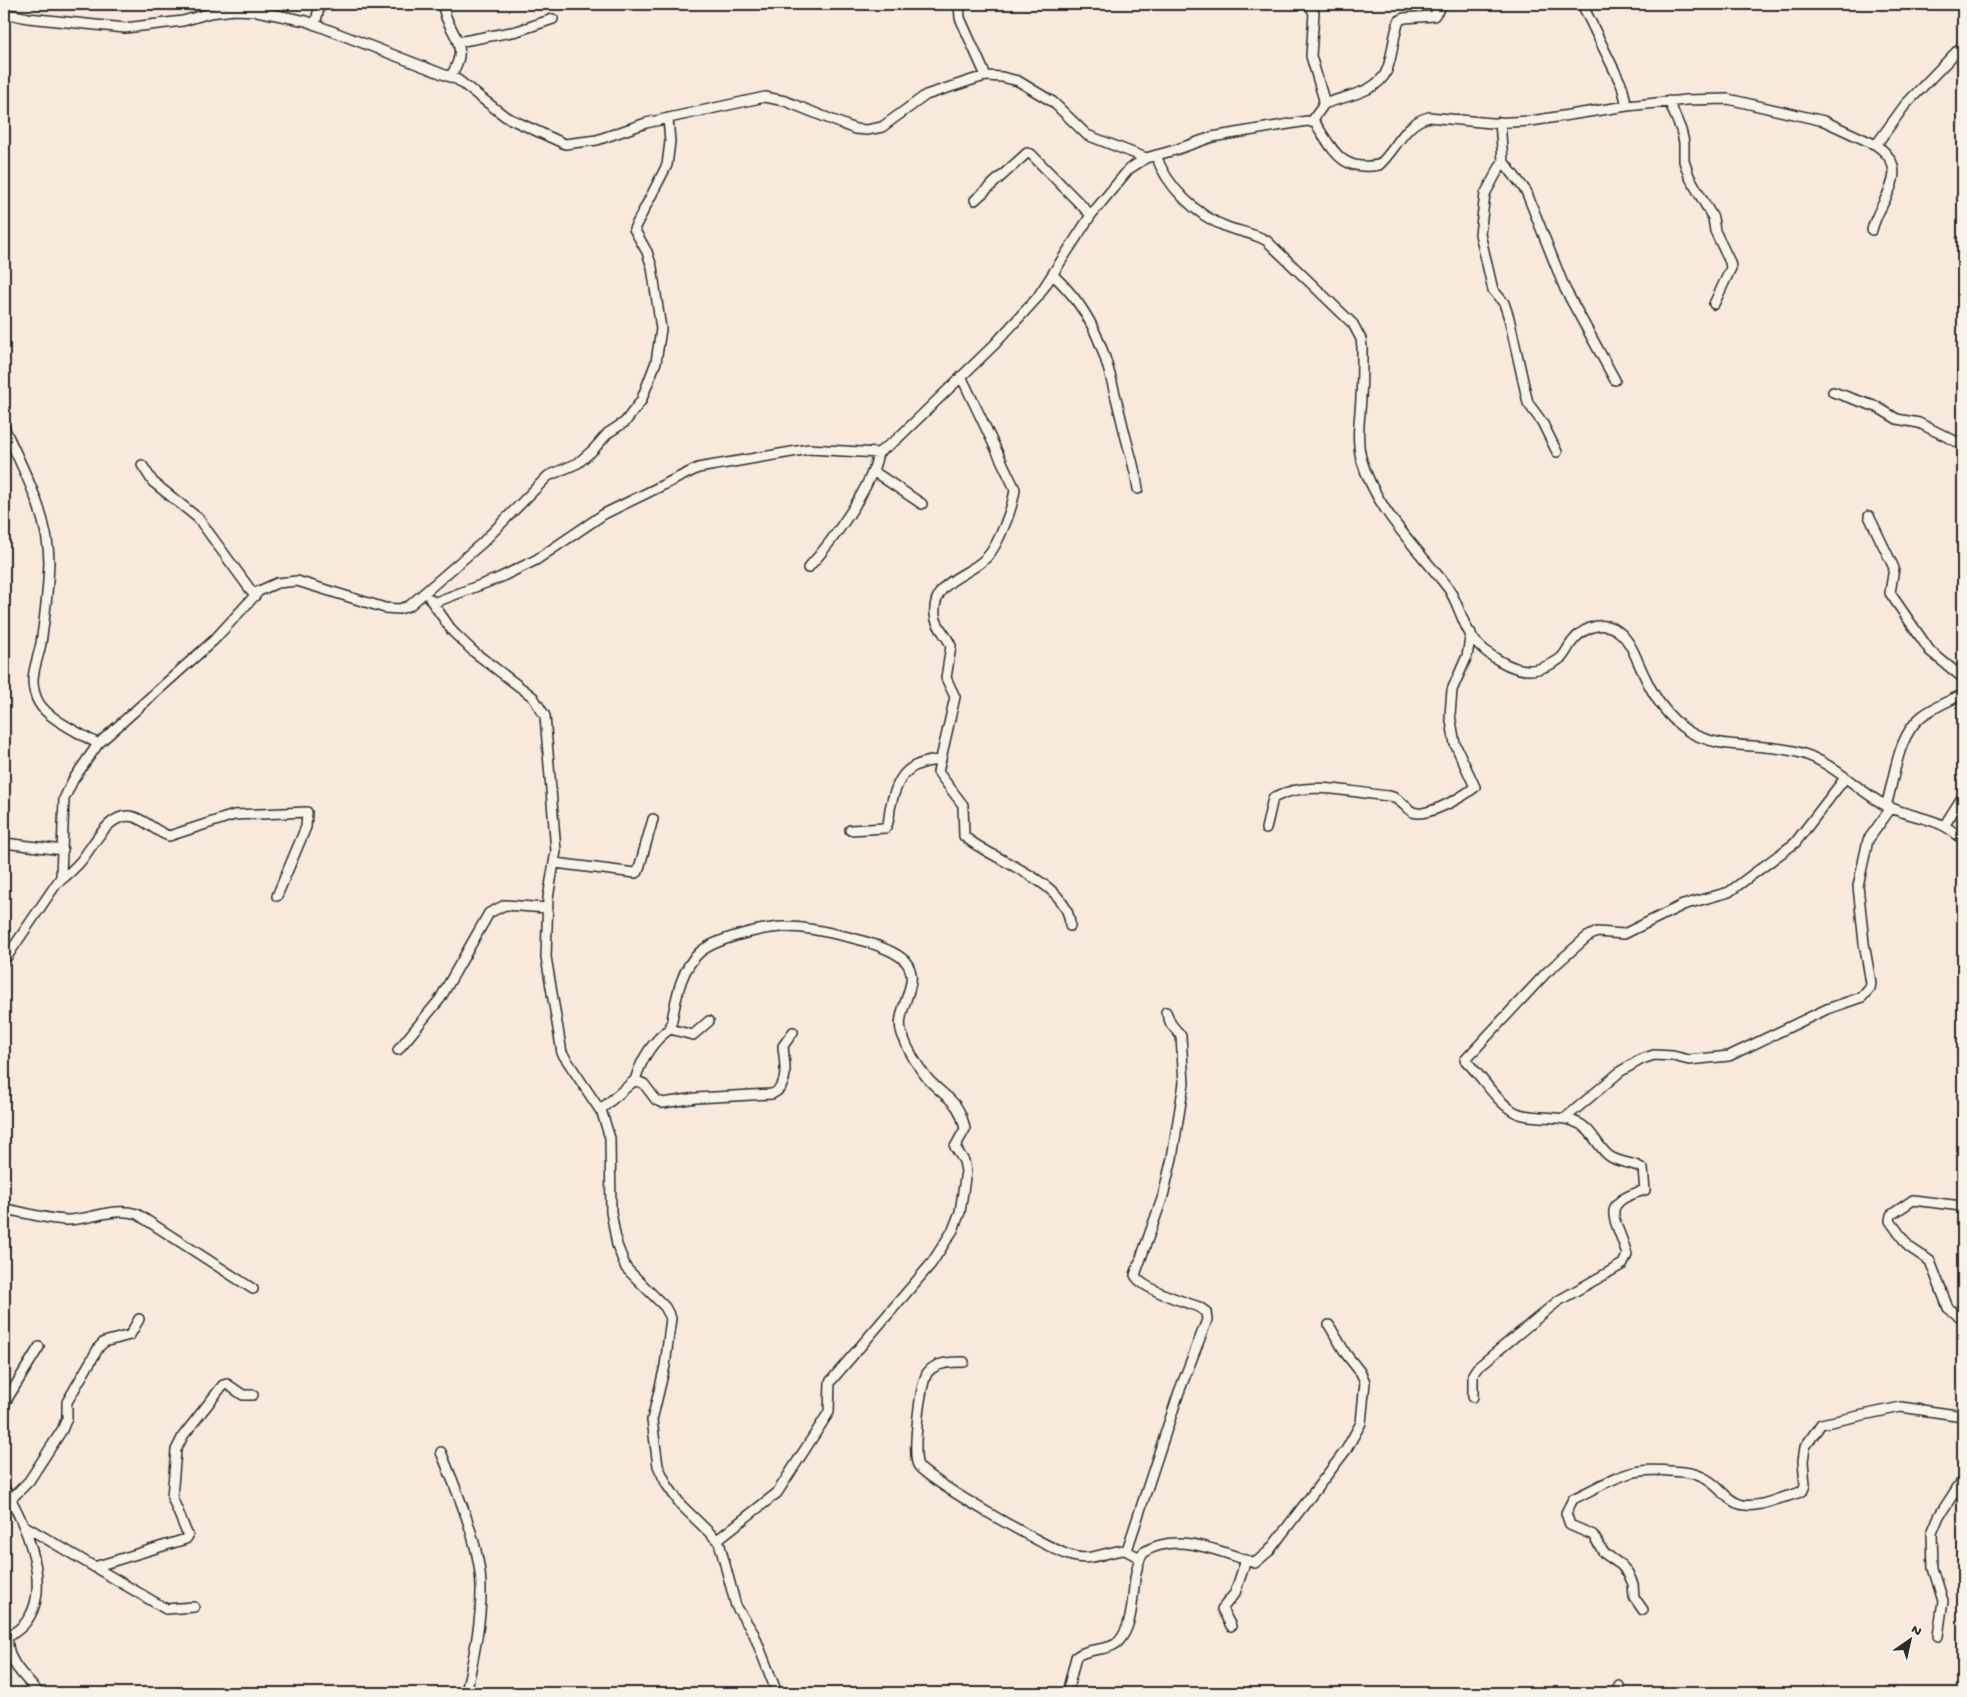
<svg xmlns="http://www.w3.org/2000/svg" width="1967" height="1697" font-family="'Gochi Hand',sans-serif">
  <rect width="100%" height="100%" fill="#f8e9dd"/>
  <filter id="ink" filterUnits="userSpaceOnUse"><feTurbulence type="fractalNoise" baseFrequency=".02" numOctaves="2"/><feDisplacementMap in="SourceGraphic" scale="10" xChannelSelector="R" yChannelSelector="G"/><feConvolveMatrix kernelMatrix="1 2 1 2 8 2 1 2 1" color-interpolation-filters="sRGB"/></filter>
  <g filter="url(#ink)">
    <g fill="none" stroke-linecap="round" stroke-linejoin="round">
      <g stroke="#2b2b2b" stroke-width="12">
        <path id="minor" d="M 443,4 C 445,33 474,41 450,77
          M 959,4 L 960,18 L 986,76
          M 1309,4 L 1314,13 L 1311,56 L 1324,100 L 1322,107 L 1312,121
          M 1582,4 L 1622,86 L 1627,106
          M 4,13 L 28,18 L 125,28 L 183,21 L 210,13 L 234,10 L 257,11 L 306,21 L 458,80 L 506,117 L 565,144 L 597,140 L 646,123 L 765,97 L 785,101 L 855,129 L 867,130 L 882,127 L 926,95 L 975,79 L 986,76 L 1002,77 L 1018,81 L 1053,102 L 1087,135 L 1146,158
          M 315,25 L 320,4
          M 458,42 L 517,31 L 553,19
          M 1669,101 L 1681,130 L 1684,142 L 1684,161 L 1689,176 L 1713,218 L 1715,231 L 1730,262 L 1731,268 L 1714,304
          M 1324,104 C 1344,96 1378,93 1387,70 C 1393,54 1393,37 1399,21 L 1404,18 L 1434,16 L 1443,4
          M 1500,122 L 1503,161 L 1485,194 L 1480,234 L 1493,290 L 1504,303 L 1509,318 L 1528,403 L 1542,422 L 1557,452
          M 1156,155 C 1166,186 1197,216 1227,227 C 1240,232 1254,233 1267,241 L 1353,324 L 1361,339 L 1362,347 C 1362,364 1362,381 1361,398 C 1360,418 1356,438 1361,458 C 1376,511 1416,546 1448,588 C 1460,605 1463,630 1479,645 C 1491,657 1510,669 1527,670 C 1538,671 1554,664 1562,657 C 1566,653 1568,647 1572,642 C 1581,630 1598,621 1613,628 C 1631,637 1636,660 1645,677 C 1654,697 1669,719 1688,731 C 1722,752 1763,741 1801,753 C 1832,762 1855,788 1883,804 C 1900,814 1922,816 1940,824 C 1948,827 1956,834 1963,839
          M 1503,161 L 1526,191 L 1565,289 L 1615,380
          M 975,200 L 1027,153 L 1031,154 L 1091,215
          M 1872,230 C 1879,199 1915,172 1876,145
          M 1053,275 C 1100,318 1107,363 1122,422 C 1127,445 1135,466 1138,489
          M 961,376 L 1015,489 C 1013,507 999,544 987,557 C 969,577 932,579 935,615 C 936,627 947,635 951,646 L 946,678 L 955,697 L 938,772 L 963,805 L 964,836 C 993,862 1070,881 1070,926
          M 1833,392 L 1877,407 L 1897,419 L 1919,423 L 1963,445
          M 4,427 C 23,470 49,515 49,563 C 48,590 45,617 41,643 C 39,656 33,668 33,681 C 33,687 35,697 39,703 C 48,719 82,734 98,744
          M 142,465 L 153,482 L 198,518 L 255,596
          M 873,471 L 922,504
          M 1869,516 L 1894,568 L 1890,593 L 1930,651 L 1963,678
          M 808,568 C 832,542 872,487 878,453
          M 430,599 L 453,632 L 474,652 L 533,697 L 545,716 L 556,851 L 548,898 L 546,957 L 562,1053 L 602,1113 L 610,1138 L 611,1212 L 617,1245 L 626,1268 L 665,1307 L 671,1318 L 665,1366 L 652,1420 L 658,1466 L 667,1485 L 681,1505 L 719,1542 L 736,1606 L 754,1634 L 777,1693
          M 433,603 L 499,578 L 536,560 L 604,514 L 698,468 L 809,449 L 878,453 L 896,440 L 994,345 L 1037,298 L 1091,215 L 1129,169 L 1146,158 L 1175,150 L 1212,137 L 1307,121 L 1315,123 C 1334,150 1340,172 1379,165 C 1397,149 1404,123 1429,117 L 1491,123 L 1531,121 L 1627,106 L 1686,100 L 1728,99 L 1824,121 L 1876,145 L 1905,105 L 1963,45
          M 1886,806 C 1895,777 1897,736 1922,716 C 1934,707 1949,701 1963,694
          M 1944,826 L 1963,796
          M 1266,829 L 1273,798 C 1307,779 1352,793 1389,796 C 1399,798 1403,805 1411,811 C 1424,820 1464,796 1475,787 L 1455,744 L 1450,715 L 1452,690 L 1467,656 L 1471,633
          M 850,830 L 885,828 C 890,822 889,816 890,809 C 897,777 906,762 941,760
          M 4,843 L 63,850
          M 555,863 L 635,873 L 638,872 L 653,819
          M 60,881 C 67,875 74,869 80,862 C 93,847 109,810 134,817 C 147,821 156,832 169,836 L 234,815 L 307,812 L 306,827 L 277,896
          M 4,961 L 61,877 L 64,799 L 73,780 L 98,744 L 214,640 L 259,591 L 277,583 L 297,581 L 385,608 L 399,609 L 409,606 L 482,543 L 548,476 L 578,463 L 593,450 L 608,433 L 625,422 L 641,401 L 656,362 L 661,329 L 652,267 L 647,252 L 634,229 L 667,165 L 670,142 L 668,118
          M 670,1029 C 676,1004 678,972 699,953 C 714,939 761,928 782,927 C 808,926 887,942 905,961 C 924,982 893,1010 902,1034 C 908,1050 917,1066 928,1079 C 947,1100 959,1099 965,1129 L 955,1147 L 964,1161 L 966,1171 L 960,1212 L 953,1230 L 931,1264 L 830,1382 L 829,1412 L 777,1493 L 717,1540
          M 398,1050 L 440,999 L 489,913 L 505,905 L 547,908
          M 635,1080 C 641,1061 652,1041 670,1029 L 693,1035 L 709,1021
          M 600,1110 L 635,1080 L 644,1084 L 656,1100 L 663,1103 L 696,1098 L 772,1094 C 791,1086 784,1061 783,1046 L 793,1032
          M 1564,1119 L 1621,1071 L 1642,1059 L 1654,1055 L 1673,1056 L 1689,1060 L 1729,1056 L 1827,1009 L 1862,997 L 1870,988 L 1871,983 L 1864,943 L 1858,886 L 1868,840 L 1891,808
          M 1963,1204 L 1961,1206 L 1913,1200 L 1891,1215 L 1890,1221 L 1909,1247 L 1930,1261 L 1948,1308 L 1963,1319
          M 4,1209 C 25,1212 48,1220 68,1220 C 92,1219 114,1207 137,1214 L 253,1289
          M 964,1362 C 953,1362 936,1362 928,1372 C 920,1381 912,1455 918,1465 C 925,1479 1052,1551 1072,1556 C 1090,1562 1107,1551 1125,1550 L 1140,1558
          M 1473,1397 L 1473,1374 L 1477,1368 L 1558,1301 L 1623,1264 L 1627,1255 C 1618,1219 1595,1204 1645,1190 L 1643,1169 C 1633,1161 1618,1164 1608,1155 C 1595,1144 1592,1127 1573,1121 C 1556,1115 1527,1120 1513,1111 C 1495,1100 1481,1075 1465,1060 L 1546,973 L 1587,937 L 1597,932 L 1624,934 L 1683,905 L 1729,892 L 1795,843 L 1845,778
          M 4,1404 L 39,1347
          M 441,1452 C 457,1491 482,1549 481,1591 C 481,1626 473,1659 466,1693
          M 4,1488 C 28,1526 65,1613 4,1638
          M 11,1499 L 29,1481 L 62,1430 L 67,1418 L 67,1402 L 99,1347 L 104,1342 L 130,1335 L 139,1319
          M 23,1525 L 166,1609 L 194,1607
          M 1127,1550 L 1179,1392 L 1207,1320 L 1206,1312 L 1199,1307 C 1185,1302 1141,1289 1135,1275 L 1163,1196 L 1172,1158 L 1184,1083 L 1181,1036 L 1171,1024 L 1166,1012
          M 94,1567 L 186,1539 L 188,1536 L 172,1497 L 176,1450 L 183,1436 L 223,1385 L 227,1384 L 243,1395 L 253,1395
          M 1643,1610 L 1634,1597 L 1633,1584 L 1628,1573 L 1621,1565 L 1604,1553 L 1593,1535 L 1570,1525 L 1566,1513 L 1573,1499 C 1592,1490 1621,1473 1641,1471 C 1653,1469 1670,1471 1683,1472 C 1732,1477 1718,1522 1778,1499 C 1786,1496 1797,1495 1803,1490 L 1805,1485 L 1803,1461 L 1805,1447 L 1821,1424 L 1901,1407 L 1963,1416
          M 1231,1626 L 1222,1609 L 1235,1593 L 1246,1560
          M 8,1636 C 5,1660 24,1676 39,1693
          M 1938,1636 L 1943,1601 L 1933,1568 L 1932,1533 L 1939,1516 L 1963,1479
          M 1067,1693 L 1076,1657 C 1087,1647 1109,1652 1119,1641 C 1139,1619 1128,1574 1144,1552 C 1178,1531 1221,1552 1255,1563 L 1269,1551 L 1346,1450 L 1361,1423 L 1365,1382 L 1361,1373 L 1346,1354 L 1329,1325
          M 1616,1693 L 1619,1686"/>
      </g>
      <use href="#minor" stroke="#f7f3e8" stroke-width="9"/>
    </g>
  </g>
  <rect width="1967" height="1697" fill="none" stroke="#f7f3e8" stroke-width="20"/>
  <rect x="10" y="10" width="1947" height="1677" fill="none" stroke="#2b2b2b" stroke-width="2" filter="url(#ink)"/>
  <g transform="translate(1910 1640) rotate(34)" stroke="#f7f3e8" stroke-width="4" paint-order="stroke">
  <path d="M0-4L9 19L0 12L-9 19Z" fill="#2b2b2b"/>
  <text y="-8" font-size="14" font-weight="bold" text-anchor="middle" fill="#2b2b2b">N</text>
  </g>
</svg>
